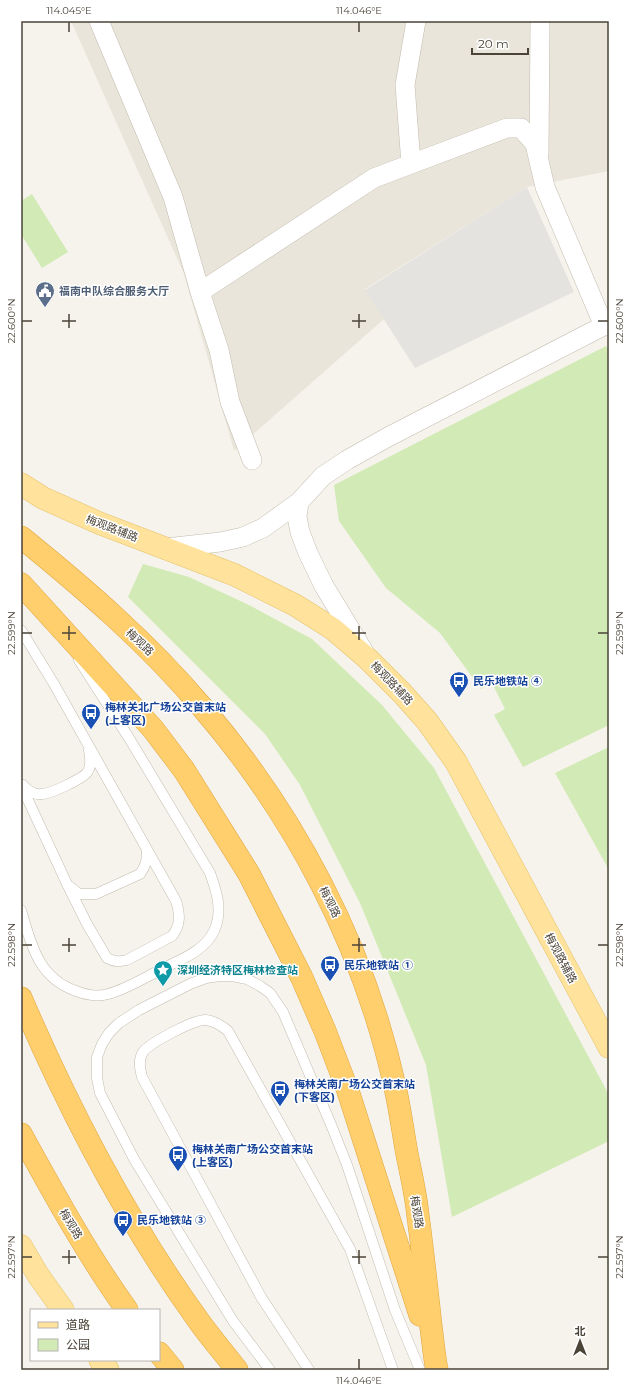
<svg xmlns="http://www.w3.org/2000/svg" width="630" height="1391" font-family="Montserrat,'Noto Sans SC',sans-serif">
  <rect width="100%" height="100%" fill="#f6f3ec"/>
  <path fill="#eae5da" d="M 71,21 L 609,21 L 609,171 L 527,187 L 365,289 L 384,319 L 234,451 L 184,274 Z"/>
  <path fill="#d2eab5" d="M 32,194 L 68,252 L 42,268 L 21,234 L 21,201 Z
    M 606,346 L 609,351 L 609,725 L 523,767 L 494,715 L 505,709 L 492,683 L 481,689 L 440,633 L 386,588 L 339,521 L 334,485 Z
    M 143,564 L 189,577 L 249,605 L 312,639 L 382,705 L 434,768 L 609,1095 L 609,1141 L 452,1217 L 426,1065 L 360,903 L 300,785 L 265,734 L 128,597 Z
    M 609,747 L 609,870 L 555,773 Z"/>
  <path fill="#e5e3e0" d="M 527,187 L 574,292 L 415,368 L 365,290 Z"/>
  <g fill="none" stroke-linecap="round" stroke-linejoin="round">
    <g stroke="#c2bbae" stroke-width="11">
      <path id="lane" d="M 21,630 L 54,684 L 176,901 C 180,914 181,925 172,936 L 127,960 C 119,962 115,962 107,958 L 87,924 L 67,884 L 21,785
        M 23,785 C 28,791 35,795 42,794 C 50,794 85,778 88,771 C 92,765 90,757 89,750
        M 69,886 L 79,894 L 96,894 L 140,874 C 146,866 147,860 147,850
        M 21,910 C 31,944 38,978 76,991 C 85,995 98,997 108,994 C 127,989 144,978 160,970 C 179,960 204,952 214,931 C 223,912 217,892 210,873 L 129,738 L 79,660
        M 270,1370 L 233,1321 L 134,1159 L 100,1093 L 97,1078 L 97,1057 L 102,1044 L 109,1033 L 119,1023 L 139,1010 L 190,984 L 206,978 L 220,976 L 232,976 L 247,979 L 260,986 L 270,993 L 283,1012 L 332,1127 L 347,1165 L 395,1310 L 420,1370
        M 309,1370 L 261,1297 L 142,1077 C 140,1069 138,1060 143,1052 C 150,1043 194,1019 206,1020 C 215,1021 221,1025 228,1031 L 350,1249 L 393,1370"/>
    </g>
    <g stroke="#c2bbae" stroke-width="20">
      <path id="street" d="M 99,21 L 173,197 L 200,292 L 219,350 L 230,402 L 252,460
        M 416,21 L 405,85 L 411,164 L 507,128 L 521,128 L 535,144 L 545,187 L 604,326
        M 539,154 L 540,21
        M 200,292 L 374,178 L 411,164
        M 299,502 L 297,517 L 300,532 L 308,553 L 324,586 L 364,652
        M 166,548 L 220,542 L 243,537 L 263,528 L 299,502 L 323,476 L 347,460 L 388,437 L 609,323"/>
    </g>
    <g stroke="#e6c16a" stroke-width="23">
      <path id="primary" d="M 21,484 L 43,498 L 99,523 L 235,575 L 295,605 L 333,629 L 368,659 L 402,693 L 427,721 L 456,762 L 609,1047
        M 21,1246 L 38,1275 L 63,1310
        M 100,1360 L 108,1370"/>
    </g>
    <g stroke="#e0a43c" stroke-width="23">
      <path id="highway" d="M 21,537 C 85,589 148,643 201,706 C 295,815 364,946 395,1087 C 400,1109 403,1132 407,1154 C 411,1174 416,1195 418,1216 C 423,1253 427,1290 431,1327 C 433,1341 434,1356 437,1370
        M 21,584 L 153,729 L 184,770 L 249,874 L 302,978 L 325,1031 L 348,1091 L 420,1315
        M 21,998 C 69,1110 126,1220 198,1320 C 210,1337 224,1353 237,1370
        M 21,1134 C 54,1194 87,1254 127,1310
        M 159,1353 L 173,1370"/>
    </g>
    <use href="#lane" stroke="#fff" stroke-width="10"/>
    <use href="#street" stroke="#fff" stroke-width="19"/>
    <use href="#primary" stroke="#ffe39c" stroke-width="22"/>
    <use href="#highway" stroke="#ffcf6e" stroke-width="22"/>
  </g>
  <path fill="none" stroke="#4b4439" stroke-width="1.5" d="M 69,22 L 69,32M 359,22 L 359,32M 69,314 L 69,328M 359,314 L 359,328M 22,321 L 32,321M 62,321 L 76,321M 352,321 L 366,321M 598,321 L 608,321M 69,626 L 69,640M 359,626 L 359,640M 22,633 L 32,633M 62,633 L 76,633M 352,633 L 366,633M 598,633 L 608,633M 69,938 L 69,952M 359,938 L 359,952M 22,945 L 32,945M 62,945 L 76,945M 352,945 L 366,945M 598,945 L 608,945M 69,1250 L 69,1264M 359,1250 L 359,1264M 22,1257 L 32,1257M 62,1257 L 76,1257M 352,1257 L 366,1257M 598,1257 L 608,1257M 359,1359 L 359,1369"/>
  <defs>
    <g id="civic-pin" transform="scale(1)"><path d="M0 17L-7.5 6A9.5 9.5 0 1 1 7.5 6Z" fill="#5c6f8a" stroke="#fff"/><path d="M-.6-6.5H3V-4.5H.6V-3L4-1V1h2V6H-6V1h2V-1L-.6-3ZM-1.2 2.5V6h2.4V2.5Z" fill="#fff"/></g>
    <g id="bus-pin" transform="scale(1)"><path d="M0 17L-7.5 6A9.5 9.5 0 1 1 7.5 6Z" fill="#1a4fb4" stroke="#fff"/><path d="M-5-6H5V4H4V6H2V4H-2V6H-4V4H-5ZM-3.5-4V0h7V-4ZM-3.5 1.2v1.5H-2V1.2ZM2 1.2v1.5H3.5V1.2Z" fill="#fff"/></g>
    <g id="sight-pin" transform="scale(1)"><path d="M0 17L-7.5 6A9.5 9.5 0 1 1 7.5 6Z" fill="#0f9aa8" stroke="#fff"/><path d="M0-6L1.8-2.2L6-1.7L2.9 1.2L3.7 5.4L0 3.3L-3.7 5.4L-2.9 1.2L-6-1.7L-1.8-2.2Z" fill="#fff"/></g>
  </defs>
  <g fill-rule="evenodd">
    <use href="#civic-pin" x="45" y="291"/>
    <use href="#bus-pin" x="459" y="681"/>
    <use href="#bus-pin" x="91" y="713"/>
    <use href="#bus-pin" x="330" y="965"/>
    <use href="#sight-pin" x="163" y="970"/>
    <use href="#bus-pin" x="280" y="1090"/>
    <use href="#bus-pin" x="178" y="1155"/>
    <use href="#bus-pin" x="123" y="1220"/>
  </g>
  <g text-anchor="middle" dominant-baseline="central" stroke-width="3" stroke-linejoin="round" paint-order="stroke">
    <g font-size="11" font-weight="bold" fill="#4e5e75" stroke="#fff" text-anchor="start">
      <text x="59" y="291">福南中队综合服务大厅</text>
    </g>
    <g font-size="11" fill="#4b4439" stroke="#fff">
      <text transform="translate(112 528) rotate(21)">梅观路辅路</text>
      <text transform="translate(140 642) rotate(44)">梅观路</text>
      <text transform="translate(392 683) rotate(46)">梅观路辅路</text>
      <text transform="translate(330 902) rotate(63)">梅观路</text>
      <text transform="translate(561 958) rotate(62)">梅观路辅路</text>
      <text transform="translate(417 1212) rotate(81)">梅观路</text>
      <text transform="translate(71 1224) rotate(59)">梅观路</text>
    </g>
    <g font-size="11" font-weight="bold" fill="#164399" stroke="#fff" text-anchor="start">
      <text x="473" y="681">民乐地铁站 ④</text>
      <text x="105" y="707">梅林关北广场公交首末站<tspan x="105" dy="13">(上客区)</tspan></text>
      <text x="344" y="965">民乐地铁站 ①</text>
      <text x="294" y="1084">梅林关南广场公交首末站<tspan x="294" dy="13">(下客区)</tspan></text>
      <text x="192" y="1149">梅林关南广场公交首末站<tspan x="192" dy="13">(上客区)</tspan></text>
      <text x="137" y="1220">民乐地铁站 ③</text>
    </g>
    <g font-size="11" font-weight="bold" fill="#0d838f" stroke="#fff" text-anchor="start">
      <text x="177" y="970">深圳经济特区梅林检查站</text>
    </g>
  </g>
  <rect width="630" height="1391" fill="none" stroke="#ffffff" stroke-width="44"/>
  <rect x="30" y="1309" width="130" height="52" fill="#ffffff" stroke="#b7b4b0"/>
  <rect x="38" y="1322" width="20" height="6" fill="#ffe39c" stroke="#b7b4b0"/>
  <text x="66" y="1329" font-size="12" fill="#4b4439">道路</text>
  <rect x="38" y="1339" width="20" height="12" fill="#d2eab5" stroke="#b7b4b0"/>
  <text x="66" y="1349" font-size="12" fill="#4b4439">公园</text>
  <g transform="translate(580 1341)" stroke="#ffffff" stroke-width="3" paint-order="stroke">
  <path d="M0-3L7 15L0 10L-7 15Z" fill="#4b4439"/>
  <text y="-6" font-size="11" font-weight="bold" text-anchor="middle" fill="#4b4439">北</text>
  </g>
  <path d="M472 48v6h56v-6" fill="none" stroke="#4b4439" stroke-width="2"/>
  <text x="478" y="48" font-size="12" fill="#4b4439" stroke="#ffffff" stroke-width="3" paint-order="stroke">20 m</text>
  <rect x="22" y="22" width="586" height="1347" fill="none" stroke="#4b4439" stroke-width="1.5"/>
  <g font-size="10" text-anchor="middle" fill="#4b4439">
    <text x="69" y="14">114.045°E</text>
    <text x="359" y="14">114.046°E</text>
    <text transform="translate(11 321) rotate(-90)" y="4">22.600°N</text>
    <text transform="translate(619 321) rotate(-90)" y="4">22.600°N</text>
    <text transform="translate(11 633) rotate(-90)" y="4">22.599°N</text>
    <text transform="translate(619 633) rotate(-90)" y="4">22.599°N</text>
    <text transform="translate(11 945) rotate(-90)" y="4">22.598°N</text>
    <text transform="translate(619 945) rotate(-90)" y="4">22.598°N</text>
    <text transform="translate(11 1257) rotate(-90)" y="4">22.597°N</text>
    <text transform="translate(619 1257) rotate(-90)" y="4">22.597°N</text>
    <text x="359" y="1384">114.046°E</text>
  </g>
</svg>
